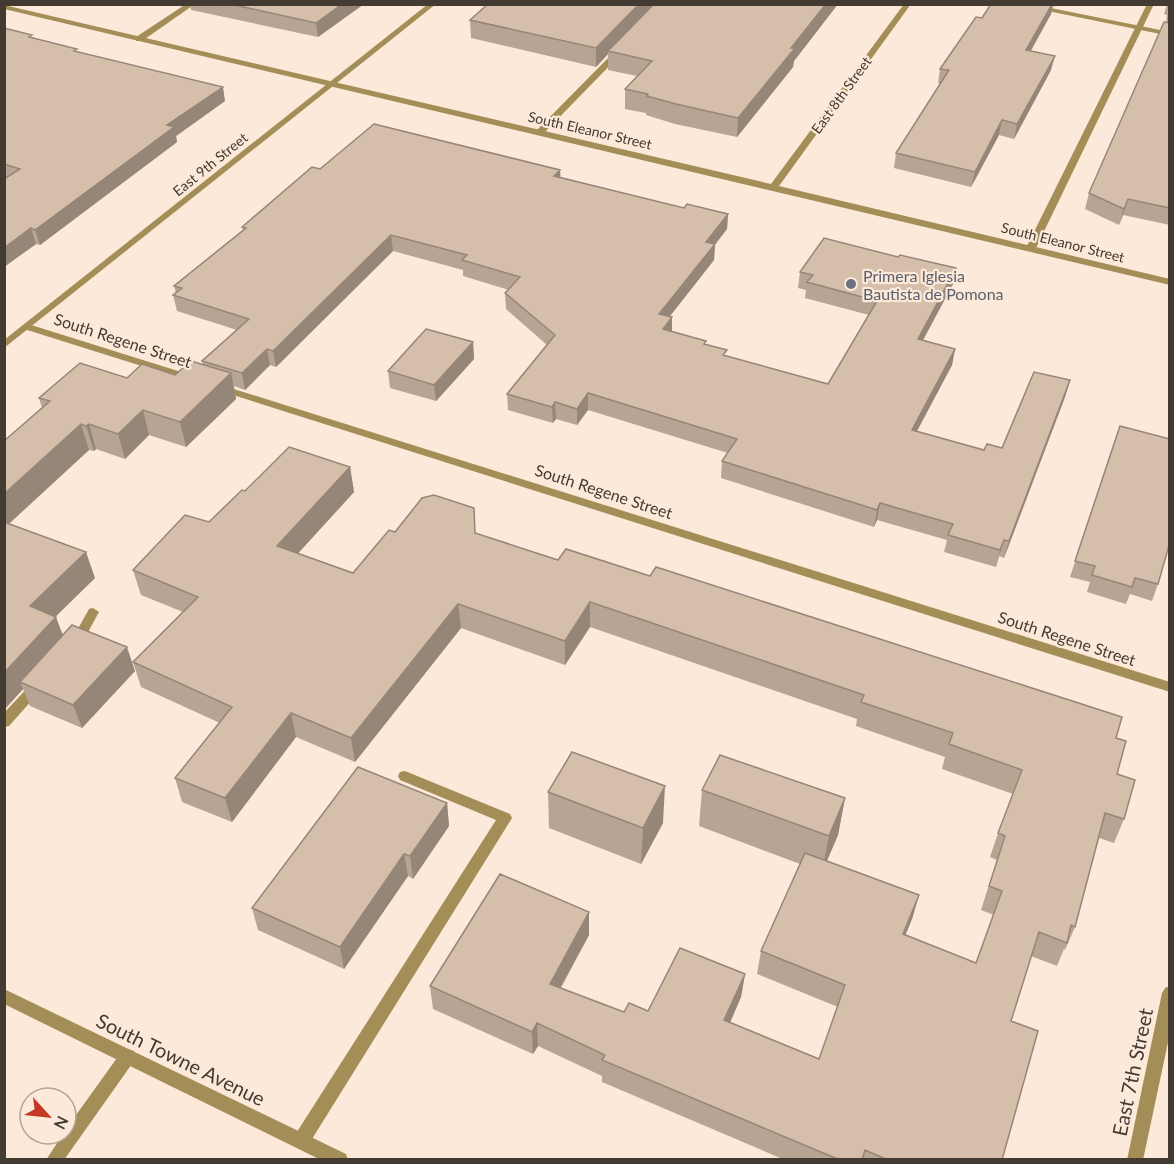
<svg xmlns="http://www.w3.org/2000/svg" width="1174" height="1164" font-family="Lato,sans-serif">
  <rect width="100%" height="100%" fill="#fce9d9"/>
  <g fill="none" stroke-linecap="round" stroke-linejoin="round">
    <path fill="#a48e57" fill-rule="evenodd" d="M 186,4 L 195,4 L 142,41 L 136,41 L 136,37 Z
      M 1147,4 L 1154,4 L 1036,248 L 1031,251 L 1028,250 L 1026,248 Z
      M 615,51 L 622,53 L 542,135 L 536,135 L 536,131 Z
      M 93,608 L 99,612 L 82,643 L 80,646 L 72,646 L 70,643 L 89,609 Z
      M 36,682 L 41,684 L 42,687 L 41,690 L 9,726 L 4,727 L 4,713 L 31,684 Z
      M 405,771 L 510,814 L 512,818 L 307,1147 L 301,1149 L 295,1147 L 293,1141 L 295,1135 L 496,820 L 400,780 L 398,776 L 400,772 Z"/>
    <path fill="#a48e57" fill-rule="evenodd" d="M 904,4 L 911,4 L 779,186 L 1170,279 L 1170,285 L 4,9 L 4,5 L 771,184 Z
      M 1014,4 L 1031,4 L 1170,32 L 1170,36 Z
      M 28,324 L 194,376 L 195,378 L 194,380 L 186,380 L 24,329 L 23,327 Z
      M 221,385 L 1170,682 L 1170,692 L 217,390 L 216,388 Z
      M 1170,986 L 1170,1033 L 1143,1160 L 1127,1160 L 1162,993 L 1165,988 Z
      M 128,1049 L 134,1051 L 136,1056 L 134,1061 L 64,1160 L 46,1160 L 63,1134 L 66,1134 L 66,1129 L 122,1051 Z"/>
    <path fill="#a48e57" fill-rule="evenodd" d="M 428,4 L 436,4 L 4,348 L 4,340 Z
      M 4,989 L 346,1154 L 348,1160 L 321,1160 L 4,1004 Z"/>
  </g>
  <path fill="#b7a493" d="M 190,4 L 364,4 L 318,37 L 191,10 Z
    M 488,4 L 838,4 L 794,61 L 793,67 L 737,137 L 675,124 L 646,115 L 646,113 L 625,109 L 625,89 L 637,76 L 608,70 L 608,54 L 596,67 L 471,38 L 470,20 Z
    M 991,4 L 1056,4 L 1055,7 L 1053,6 L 1051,14 L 1031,51 L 1051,70 L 1014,139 L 999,135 L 971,187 L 894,168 L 896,153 L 941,84 L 938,83 L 940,69 L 982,18 Z
    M 1167,4 L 1170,4 L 1170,225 L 1123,215 L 1119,225 L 1085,209 L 1089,193 L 1166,22 L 1167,15 L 1164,14 Z
    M 4,28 L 78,52 L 225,101 L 176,136 L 177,142 L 40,245 L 36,244 L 4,267 L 4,179 L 6,179 L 4,178 Z
    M 320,169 L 560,170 L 560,177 L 684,208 L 728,214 L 727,229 L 715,244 L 714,260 L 670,316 L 672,317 L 672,332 L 706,341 L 705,344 L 727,356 L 828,384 L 869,315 L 805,298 L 806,290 L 798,288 L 800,272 L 898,257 L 956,268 L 953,284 L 923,340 L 955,349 L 952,365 L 917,431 L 984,450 L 1002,448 L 1070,380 L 1065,397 L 1004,558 L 999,556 L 996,567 L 944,552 L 947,540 L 877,520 L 874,527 L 721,478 L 722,461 L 728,453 L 588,410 L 577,425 L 556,419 L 553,423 L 508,410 L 507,394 L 547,345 L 506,309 L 505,293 L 509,290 L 463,276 L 463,270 L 393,251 L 276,367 L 270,365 L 245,390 L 234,386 L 236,399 L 186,447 L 149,435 L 125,459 L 96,449 L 94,451 L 89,450 L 9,524 L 95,578 L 55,616 L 63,635 L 135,671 L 82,728 L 30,706 L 23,689 L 4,710 L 4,441 L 42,408 L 39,398 L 127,378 L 175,375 L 203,365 L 202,361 L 237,330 L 177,311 L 173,295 L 176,293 L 174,286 L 243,230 L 242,227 Z
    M 473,342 L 474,359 L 436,401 L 390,388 L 388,371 Z
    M 1120,426 L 1158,584 L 1152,601 L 1130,594 L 1126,604 L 1087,592 L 1090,582 L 1070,577 Z
    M 350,467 L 354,492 L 298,553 L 353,573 L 395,532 L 476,534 L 1116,738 L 1117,774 L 1124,819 L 1114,843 L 1099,838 L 1075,927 L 1065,950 L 1064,949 L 1057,966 L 1031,956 L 1011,1021 L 1002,1160 L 785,1160 L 602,1082 L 602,1076 L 538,1046 L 533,1054 L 433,1009 L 430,986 L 589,912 L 589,935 L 561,988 L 624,1012 L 648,1011 L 745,974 L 741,997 L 730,1023 L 819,1059 L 838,1007 L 757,974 L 761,951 L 800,864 L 699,826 L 702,790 L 845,798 L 838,835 L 827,861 L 919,895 L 912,919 L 905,935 L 976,963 L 994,915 L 981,910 L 997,860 L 990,857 L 998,833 L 1013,794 L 942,769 L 945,757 L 856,726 L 857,719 L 590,627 L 565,665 L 461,628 L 355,762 L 296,737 L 232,822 L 182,802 L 175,778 L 220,723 L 141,687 L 133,662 L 183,612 L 141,595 L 133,570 L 209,522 L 245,491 Z
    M 548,792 L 663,823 L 641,864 L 549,828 Z
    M 447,803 L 449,826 L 413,879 L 408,876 L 344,969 L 258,930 L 252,908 Z"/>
  <path fill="#958678" d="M 342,4 L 364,4 L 318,37 L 316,23 Z
    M 639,4 L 656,4 L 608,51 L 608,54 L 596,67 L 596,48 Z
    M 826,4 L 838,4 L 794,61 L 793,67 L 737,137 L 738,118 L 791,48 Z
    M 1052,4 L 1053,4 L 1051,14 L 1023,64 L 1026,50 Z
    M 1055,56 L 1051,70 L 1014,139 L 1017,124 Z
    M 223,87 L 225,101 L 176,136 L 177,142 L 40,245 L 35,230 L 167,125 Z
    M 1002,120 L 999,135 L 971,187 L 975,172 Z
    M 560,170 L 561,185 L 554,176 Z
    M 1128,199 L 1123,215 L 1119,225 L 1124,209 Z
    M 728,214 L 727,229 L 710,251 L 715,244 L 714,260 L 659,330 L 659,314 L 706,242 Z
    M 31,228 L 36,244 L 4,267 L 4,248 Z
    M 391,235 L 393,251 L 276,367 L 273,351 Z
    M 956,268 L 953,284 L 915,355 L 918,339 Z
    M 672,317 L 672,333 L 663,329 Z
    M 473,342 L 474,359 L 436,401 L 434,385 Z
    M 267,349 L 270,365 L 245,390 L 242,373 Z
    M 955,349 L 952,365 L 909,446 L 912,430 Z
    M 231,373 L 236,399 L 186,447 L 180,422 Z
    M 1070,380 L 1065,397 L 1004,558 L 1009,541 Z
    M 588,393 L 588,410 L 577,425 L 577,409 Z
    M 555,402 L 556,419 L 553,423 L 552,407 Z
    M 143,410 L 149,435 L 125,459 L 118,434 Z
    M 81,424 L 89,450 L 4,528 L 4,494 Z
    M 89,424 L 96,449 L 94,451 L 86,426 Z
    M 350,467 L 354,492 L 282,571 L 277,546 Z
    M 880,503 L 877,520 L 874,527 L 877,510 Z
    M 1004,540 L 999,556 L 996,567 L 1000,550 Z
    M 86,552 L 95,578 L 40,632 L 30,606 Z
    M 590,602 L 590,627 L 565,665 L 565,641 Z
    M 458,604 L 461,628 L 355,762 L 351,738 Z
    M 56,617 L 65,642 L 20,682 L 23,689 L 4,710 L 4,673 Z
    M 127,647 L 135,671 L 82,728 L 73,705 Z
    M 291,713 L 296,737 L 232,822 L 225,798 Z
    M 665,786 L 663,823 L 641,864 L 643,828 Z
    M 845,798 L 838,835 L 822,872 L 829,836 Z
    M 447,803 L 449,826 L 413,879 L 410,856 Z
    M 404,854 L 408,876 L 344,969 L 340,947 Z
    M 919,895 L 912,919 L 896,958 L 903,934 Z
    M 589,912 L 589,935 L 550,1006 L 550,984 Z
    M 745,974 L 741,997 L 721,1043 L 724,1020 Z
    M 537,1023 L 538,1046 L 533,1054 L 532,1032 Z"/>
  <path fill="#d5bfab" stroke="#958678" stroke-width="1.5" d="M 230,4 L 342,4 L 316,23 Z
    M 488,4 L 639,4 L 596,48 L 470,20 Z
    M 654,4 L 826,4 L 791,48 L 795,48 L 738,118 L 676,104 L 647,96 L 648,94 L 625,89 L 652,61 L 608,51 Z
    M 991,4 L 1052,4 L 1026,50 L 1055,56 L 1017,124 L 1002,120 L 975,172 L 896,153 L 949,70 L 940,69 L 976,17 L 982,18 Z
    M 1164,22 L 1170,23 L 1170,208 L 1128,199 L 1124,209 L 1089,193 Z
    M 4,28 L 32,35 L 29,37 L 77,49 L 74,51 L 223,87 L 167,125 L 174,127 L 35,230 L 31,228 L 4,248 L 4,179 L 20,169 L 4,164 Z
    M 374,124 L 560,170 L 554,176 L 684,208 L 687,204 L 728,214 L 706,242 L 715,244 L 659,314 L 672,317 L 663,329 L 706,341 L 704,344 L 727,350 L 723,355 L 828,384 L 877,301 L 807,282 L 813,275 L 800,272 L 824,238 L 898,257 L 900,255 L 956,268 L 918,339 L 955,349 L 912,430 L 984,450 L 987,444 L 1002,448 L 1034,372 L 1070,380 L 1009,541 L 1004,540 L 1000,550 L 948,535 L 953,524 L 880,503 L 877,510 L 722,461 L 737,439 L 588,393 L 577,409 L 555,402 L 552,407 L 507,394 L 555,335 L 505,293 L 520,277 L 462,260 L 467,255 L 391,235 L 273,351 L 267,349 L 242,373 L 202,361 L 249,319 L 173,295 L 182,288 L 174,286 L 246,228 L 242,227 L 312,167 L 320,169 Z
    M 426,329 L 473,342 L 434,385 L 388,371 Z
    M 191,361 L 231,373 L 180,422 L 143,410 L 118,434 L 89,424 L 86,426 L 81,424 L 4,494 L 4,441 L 50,401 L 39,398 L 80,363 L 127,378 L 142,364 L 175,375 Z
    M 1120,426 L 1170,439 L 1170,542 L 1158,584 L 1135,578 L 1132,587 L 1092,575 L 1095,566 L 1075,561 Z
    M 289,447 L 350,467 L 277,546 L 353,573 L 389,530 L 395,532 L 422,498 L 434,495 L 474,508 L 475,533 L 558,560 L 566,549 L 650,576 L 656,567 L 1122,717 L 1116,738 L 1126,741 L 1117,774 L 1135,780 L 1124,819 L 1105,813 L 1075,927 L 1071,925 L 1067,943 L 1039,932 L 1011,1021 L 1038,1031 L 1002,1160 L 888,1160 L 865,1150 L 862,1160 L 840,1160 L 602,1060 L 605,1055 L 537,1023 L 532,1032 L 430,986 L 500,874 L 589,912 L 550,984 L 624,1012 L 629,1003 L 648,1011 L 680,948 L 745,974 L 724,1020 L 819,1059 L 845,985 L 761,951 L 805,853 L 919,895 L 903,934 L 976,963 L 1002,891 L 989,886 L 1005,836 L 998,833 L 1022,770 L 949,744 L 953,733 L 861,702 L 864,695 L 590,602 L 565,641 L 458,604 L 351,738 L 291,713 L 225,798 L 175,778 L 232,707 L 133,662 L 198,597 L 133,570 L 185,515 L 209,522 L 242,490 L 245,491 Z
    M 4,522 L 86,552 L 30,606 L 56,617 L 4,673 Z
    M 72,625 L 127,647 L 73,705 L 20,682 Z
    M 572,752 L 665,786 L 643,828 L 548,792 Z
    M 720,755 L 845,798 L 829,836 L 702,790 Z
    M 358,767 L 447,803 L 410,856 L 404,854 L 340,947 L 252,908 Z"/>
  <circle fill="#6b7280" stroke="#fce9d9" stroke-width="2" cx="851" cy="284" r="6"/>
  <g text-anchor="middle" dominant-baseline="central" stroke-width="4.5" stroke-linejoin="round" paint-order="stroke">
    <g font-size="14" fill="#433a32" stroke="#fce9d9">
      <text transform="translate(841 95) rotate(-54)">East 8th Street</text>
      <text transform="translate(590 130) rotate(13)">South Eleanor Street</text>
      <text transform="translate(210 164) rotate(-39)">East 9th Street</text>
      <text transform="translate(1063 242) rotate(14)">South Eleanor Street</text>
    </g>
    <g font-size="16" fill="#5b616d" stroke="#fce9d9" text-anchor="start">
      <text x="863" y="275">Primera Iglesia<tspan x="863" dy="18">Bautista de Pomona</tspan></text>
    </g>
    <g font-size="16" fill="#433a32" stroke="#fce9d9">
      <text transform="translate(123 340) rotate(18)">South Regene Street</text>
      <text transform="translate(604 491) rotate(18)">South Regene Street</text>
      <text transform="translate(1067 638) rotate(18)">South Regene Street</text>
    </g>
    <g font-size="20" fill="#433a32" stroke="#fce9d9">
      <text transform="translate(181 1059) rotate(26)">South Towne Avenue</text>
      <text transform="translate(1132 1072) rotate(-78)">East 7th Street</text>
    </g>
  </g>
  <rect width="1174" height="1164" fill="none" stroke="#433a32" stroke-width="12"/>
  <g transform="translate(48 1116) rotate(117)"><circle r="28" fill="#fce9d9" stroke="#b2a396" stroke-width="1.5"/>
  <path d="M0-4.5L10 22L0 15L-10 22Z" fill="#c43826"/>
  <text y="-9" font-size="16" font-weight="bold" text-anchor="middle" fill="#433a32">N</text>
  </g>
</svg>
